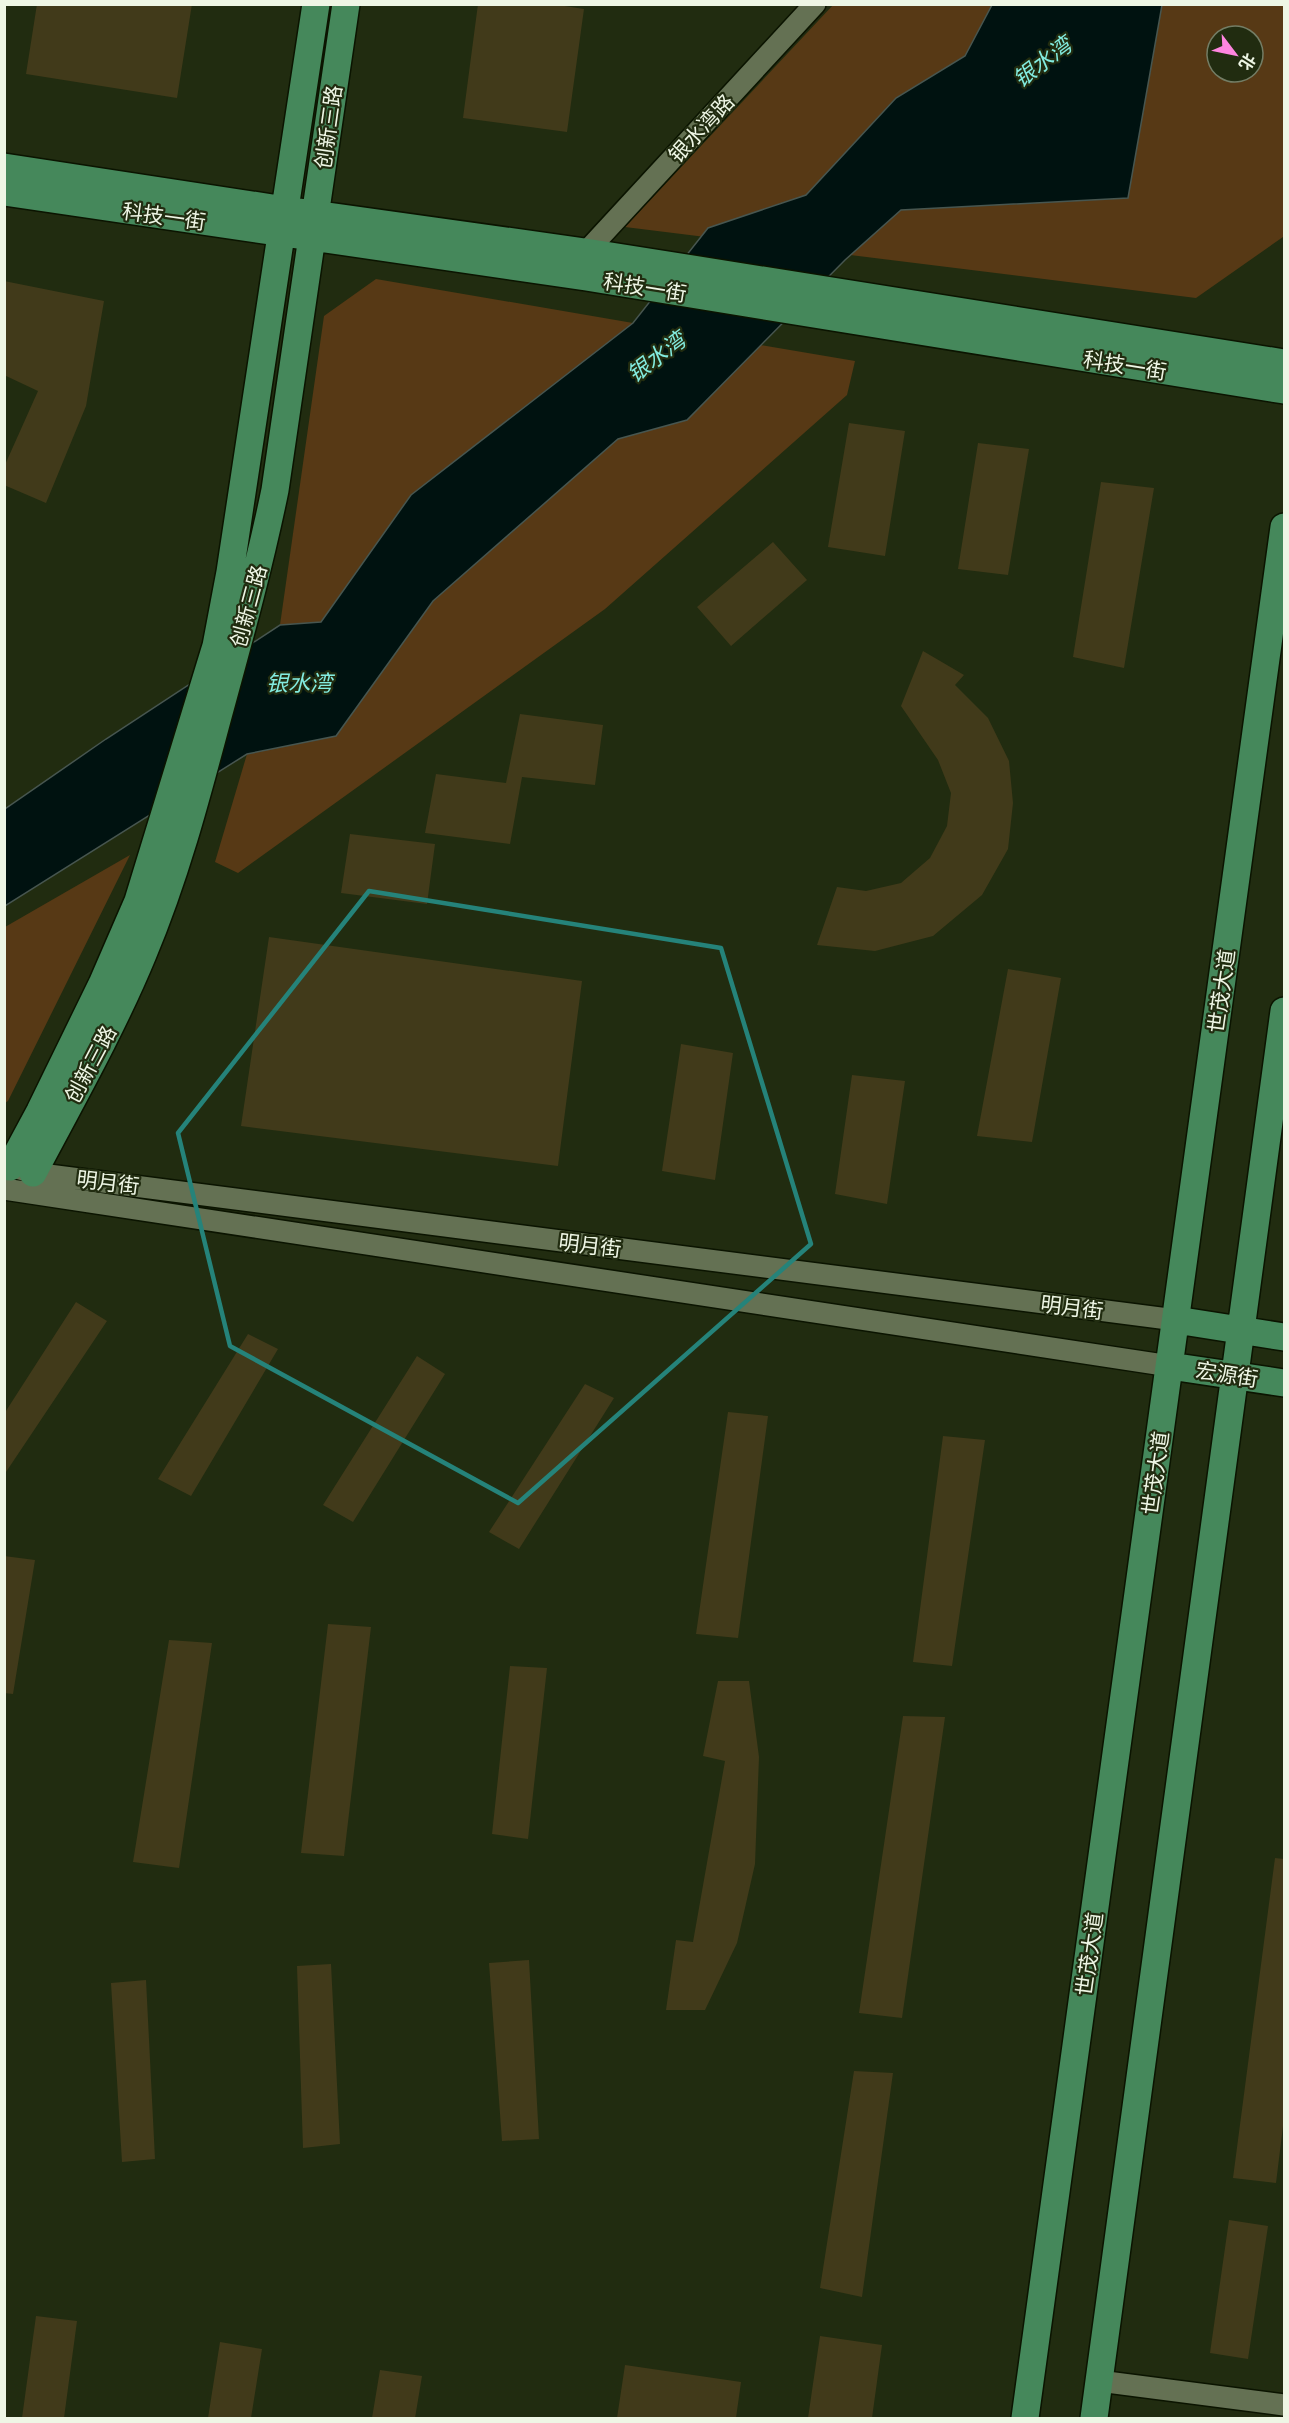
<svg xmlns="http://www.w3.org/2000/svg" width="1289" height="2423" font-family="Mulish,'Noto Sans SC',sans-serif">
  <rect width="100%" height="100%" fill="#212c10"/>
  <path fill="#573915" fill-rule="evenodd" d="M 833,5 L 1284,5 L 1284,221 L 1283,237 L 1196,298 L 625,227 ZM 1217,36 L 1253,36 L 1253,72 L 1217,72 Z
    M 376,279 L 633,323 L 411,495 L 321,622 L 280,625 L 324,316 Z
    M 760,345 L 855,361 L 847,395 L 605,609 L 238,873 L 215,862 L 247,754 L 336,736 L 433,601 L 618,439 L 687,420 Z
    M 130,855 L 8,1101 L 5,1103 L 5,927 Z"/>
  <path fill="#001210" stroke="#475650" stroke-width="1.5" d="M 992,5 L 1162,5 L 1128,198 L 901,210 L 845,260 L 687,420 L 618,439 L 433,601 L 336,736 L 247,754 L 5,906 L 5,809 L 106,739 L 280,625 L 321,622 L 411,495 L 633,323 L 708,228 L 806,195 L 896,98 L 965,56 Z"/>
  <path fill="#413a1a" d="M 37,4 L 192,4 L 177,98 L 26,74 Z
    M 478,4 L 552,4 L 584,9 L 567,132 L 463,118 Z
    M 4,281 L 104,301 L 86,406 L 46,503 L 4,485 L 4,467 L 38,391 L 4,375 Z
    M 849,423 L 905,431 L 885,556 L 828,547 Z
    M 978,443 L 1029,449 L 1008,575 L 958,569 Z
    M 1101,482 L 1154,488 L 1124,668 L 1073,657 Z
    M 773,542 L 807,580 L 731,646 L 697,607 Z
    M 923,651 L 964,675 L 955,685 L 988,718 L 1009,761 L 1013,803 L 1008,849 L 982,895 L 933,936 L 875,951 L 817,945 L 837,887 L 866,891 L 901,883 L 930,858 L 947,826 L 951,793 L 938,760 L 901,706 Z
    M 520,714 L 603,725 L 595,785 L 522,777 L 510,844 L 425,833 L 436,774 L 506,783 Z
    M 350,834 L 435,844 L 427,904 L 341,893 Z
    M 269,937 L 582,981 L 558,1166 L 241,1126 Z
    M 1008,969 L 1061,978 L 1032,1142 L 977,1136 Z
    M 681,1044 L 733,1053 L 715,1180 L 662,1171 Z
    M 852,1075 L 905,1081 L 887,1204 L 835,1194 Z
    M 76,1302 L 107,1321 L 4,1475 L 4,1414 Z
    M 248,1334 L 278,1349 L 191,1496 L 158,1479 Z
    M 417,1356 L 445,1374 L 353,1522 L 323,1505 Z
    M 585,1384 L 614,1398 L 519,1549 L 489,1532 Z
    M 728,1412 L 768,1416 L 738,1638 L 696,1634 Z
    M 943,1436 L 985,1440 L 952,1666 L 913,1662 Z
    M 4,1556 L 35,1560 L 13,1694 L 4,1693 Z
    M 328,1624 L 371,1627 L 344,1856 L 301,1853 Z
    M 169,1640 L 212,1643 L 179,1868 L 133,1862 Z
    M 510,1666 L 547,1668 L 528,1839 L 492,1834 Z
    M 718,1681 L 749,1681 L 759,1757 L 755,1864 L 737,1943 L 705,2010 L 666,2010 L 676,1940 L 693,1942 L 725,1761 L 703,1756 Z
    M 903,1716 L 945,1717 L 902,2018 L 859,2013 Z
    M 1275,1858 L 1284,1859 L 1284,2118 L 1276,2183 L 1233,2178 Z
    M 529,1960 L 539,2139 L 502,2141 L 489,1963 Z
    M 331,1964 L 340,2144 L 303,2148 L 297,1966 Z
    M 146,1980 L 155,2159 L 122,2162 L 111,1983 Z
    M 854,2071 L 893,2073 L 862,2297 L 820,2288 Z
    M 1229,2220 L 1268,2226 L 1248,2359 L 1210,2353 Z
    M 36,2316 L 77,2321 L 64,2418 L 22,2418 Z
    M 820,2336 L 882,2345 L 872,2418 L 808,2418 Z
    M 220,2342 L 262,2349 L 251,2418 L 208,2418 Z
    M 625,2365 L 741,2382 L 736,2418 L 617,2418 Z
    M 380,2370 L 422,2376 L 415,2418 L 372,2418 Z"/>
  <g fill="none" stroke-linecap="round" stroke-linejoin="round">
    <g stroke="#0b1400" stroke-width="24">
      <path id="minor" d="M 586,252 L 815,4
        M 20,1169 L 33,1173 L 1176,1320
        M 4,1189 L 1170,1366
        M 1099,2381 L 1284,2405"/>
    </g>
    <g stroke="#0b1400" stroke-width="30">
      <path id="major" d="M 4,167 L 285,210 L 592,253 L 1284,363
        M 4,192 L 586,277 L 1284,390
        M 10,1167 L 40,1111 L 102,984 L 138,901 L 216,646 L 230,572 L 316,4
        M 33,1173 C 71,1101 112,1029 143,954 C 175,878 196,799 217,720 C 238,643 259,568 275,490 L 346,4
        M 1176,1320 L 1284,1337
        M 1170,1366 L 1284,1383
        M 1025,2418 L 1284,527
        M 1094,2418 L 1284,1011"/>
    </g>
    <use href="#minor" stroke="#647153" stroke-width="21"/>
    <use href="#major" stroke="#45885b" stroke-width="27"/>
  </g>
  <path fill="none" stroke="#25837a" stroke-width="4.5" stroke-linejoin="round" d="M 369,891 L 721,948 L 811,1244 L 518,1503 L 230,1346 L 178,1133 Z"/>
  <g text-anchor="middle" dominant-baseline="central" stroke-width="4.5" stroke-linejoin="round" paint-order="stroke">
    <g font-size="21" fill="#eef6e5" stroke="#212c10">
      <text transform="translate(328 127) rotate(-82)">创新三路</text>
      <text transform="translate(701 128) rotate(-47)">银水湾路</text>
      <text transform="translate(164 216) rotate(8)">科技一街</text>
      <text transform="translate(645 287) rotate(9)">科技一街</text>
      <text transform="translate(1125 365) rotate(9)">科技一街</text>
      <text transform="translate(248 606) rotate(-75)">创新三路</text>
      <text transform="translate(1221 991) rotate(-82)">世茂大道</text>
      <text transform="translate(90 1064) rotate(-62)">创新三路</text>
      <text transform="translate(108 1182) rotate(7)">明月街</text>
      <text transform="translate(590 1245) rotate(7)">明月街</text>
      <text transform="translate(1072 1307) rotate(7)">明月街</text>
      <text transform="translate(1227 1374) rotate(9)">宏源街</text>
      <text transform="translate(1155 1473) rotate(-82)">世茂大道</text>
      <text transform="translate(1089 1954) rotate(-82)">世茂大道</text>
    </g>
    <g font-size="22" font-style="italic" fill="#83ece0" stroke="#212c10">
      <text transform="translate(1042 62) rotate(-37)">银水湾</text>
      <text transform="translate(656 357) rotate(-37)">银水湾</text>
      <text x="299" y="683">银水湾</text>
    </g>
  </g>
  <rect width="1289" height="2423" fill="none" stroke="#eef6e5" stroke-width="12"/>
  <g transform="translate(1235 54) rotate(122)"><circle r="28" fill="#212c10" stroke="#737d65" stroke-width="1.5"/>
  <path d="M0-4.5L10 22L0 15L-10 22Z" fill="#fe85df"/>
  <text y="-9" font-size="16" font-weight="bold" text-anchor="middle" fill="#eef6e5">北</text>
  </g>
</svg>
